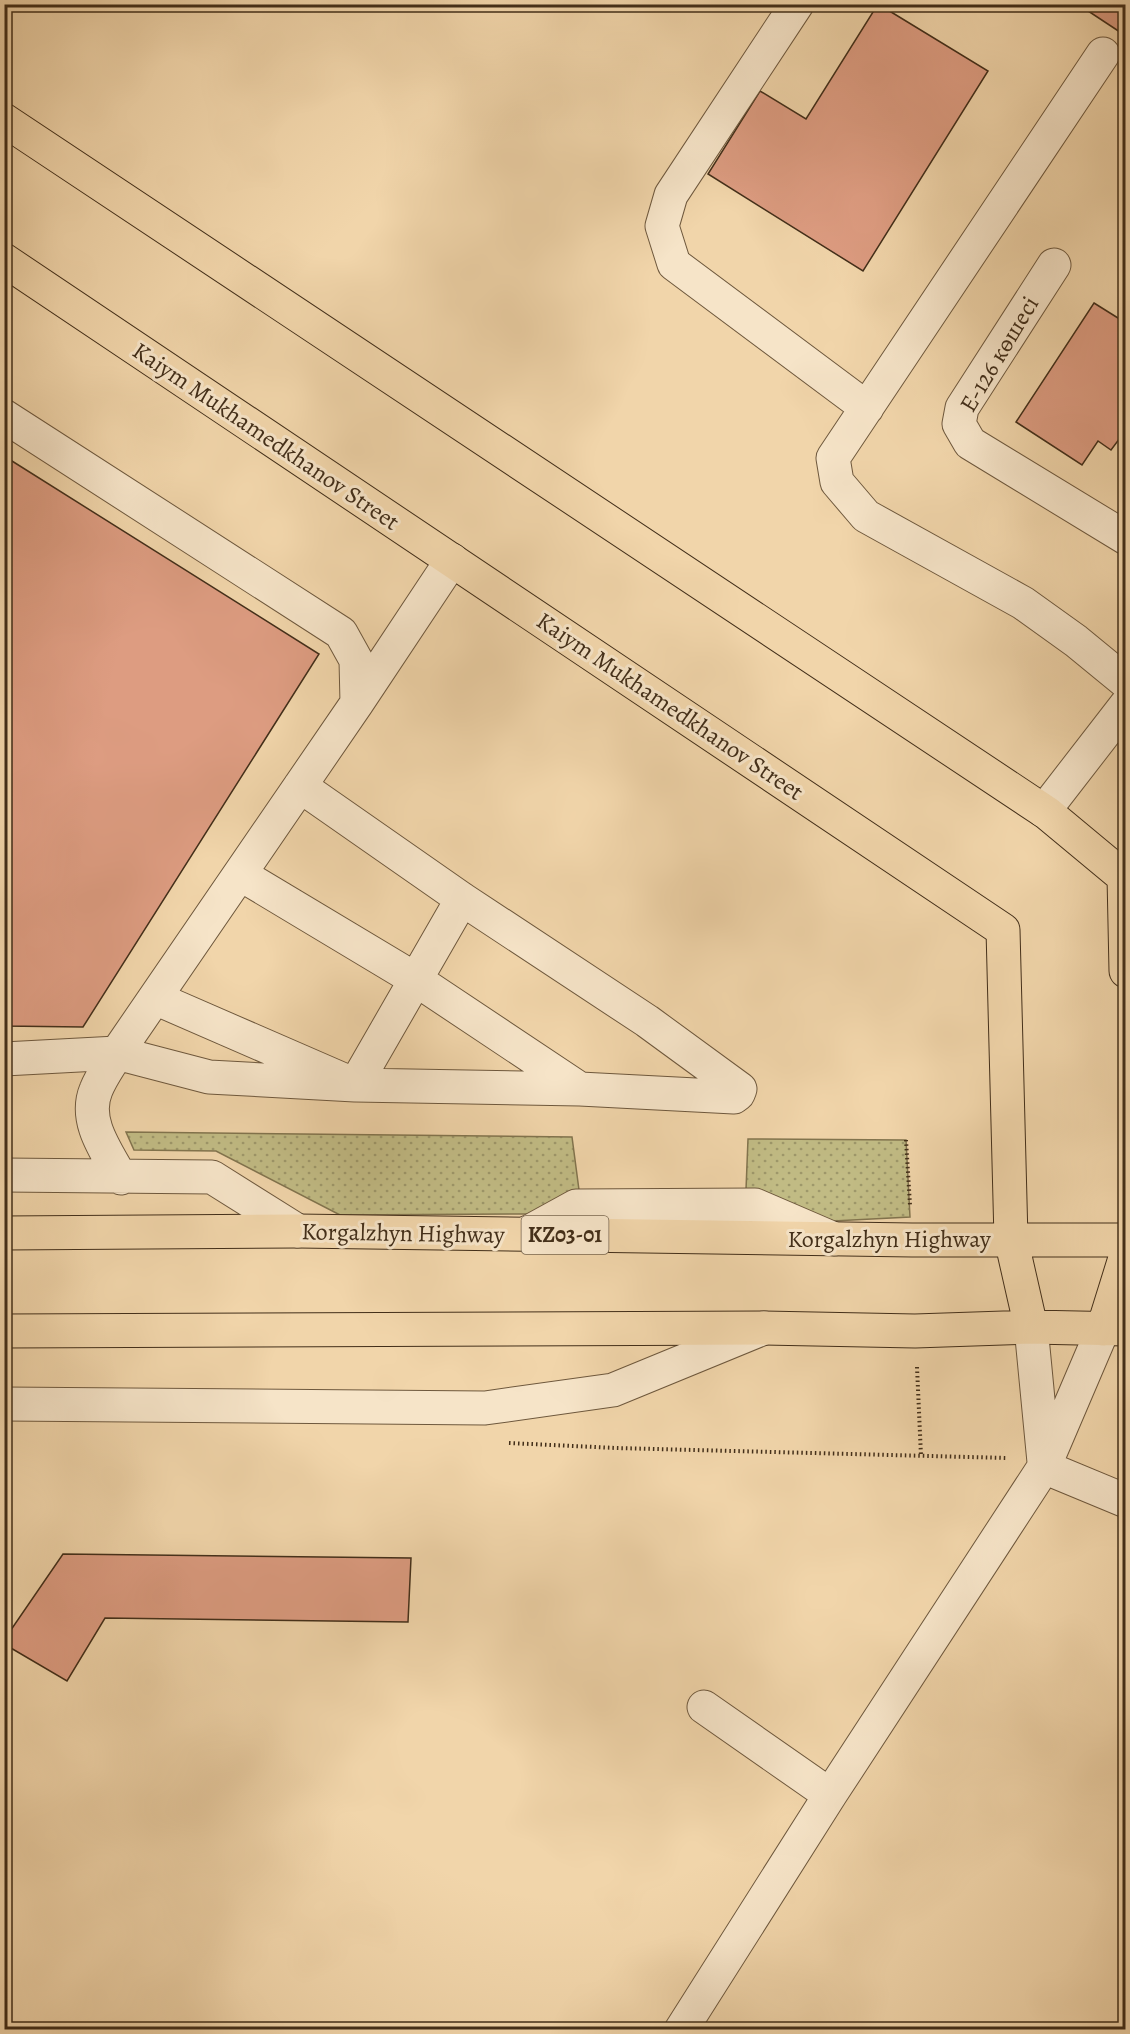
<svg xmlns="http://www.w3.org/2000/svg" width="1130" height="2034" font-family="Alegreya,serif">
  <defs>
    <pattern id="grass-dots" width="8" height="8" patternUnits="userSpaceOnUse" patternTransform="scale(1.5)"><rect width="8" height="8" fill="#c1bb84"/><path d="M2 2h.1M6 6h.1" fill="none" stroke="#9e986b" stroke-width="1.8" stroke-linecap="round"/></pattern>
  </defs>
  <rect width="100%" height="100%" fill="#f1d5aa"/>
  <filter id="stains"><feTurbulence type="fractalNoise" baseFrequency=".00333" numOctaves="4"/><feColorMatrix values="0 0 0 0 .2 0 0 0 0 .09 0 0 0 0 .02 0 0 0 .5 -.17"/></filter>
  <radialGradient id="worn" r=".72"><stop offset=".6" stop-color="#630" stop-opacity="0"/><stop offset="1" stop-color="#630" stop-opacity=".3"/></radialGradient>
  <path fill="url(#grass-dots)" stroke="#82744e" stroke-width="1.5" d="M 126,1132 L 572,1137 L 579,1190 L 530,1214 L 340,1215 L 216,1151 L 134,1150 Z
    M 748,1139 L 906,1140 L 910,1217 L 833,1221 L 746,1190 Z"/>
  <path fill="#dd9c81" stroke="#422e19" stroke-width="1.5" d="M 878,4 L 988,71 L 863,271 L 708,174 L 760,91 L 806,119 Z
    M 1084,4 L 1126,4 L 1126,36 L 1082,7 Z
    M 1094,303 L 1126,323 L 1126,430 L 1111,450 L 1098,441 L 1082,465 L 1016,422 Z
    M 4,456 L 319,654 L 83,1027 L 4,1026 Z
    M 63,1554 L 411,1558 L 408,1622 L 105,1618 L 67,1681 L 4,1644 L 4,1640 Z"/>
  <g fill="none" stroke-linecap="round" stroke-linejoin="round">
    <g stroke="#6e583d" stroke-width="35">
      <path id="minor" d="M 797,4 L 671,195 L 662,226 L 674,264 L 867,408
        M 1103,54 L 833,458 L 837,482 L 866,516 L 1023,603 L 1076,641 L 1126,682
        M 1054,265 L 962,408 L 959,424 L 970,443 L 1126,538
        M 4,416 L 341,633 L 356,660 L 357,703
        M 1044,811 L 1126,705
        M 240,874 L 415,979 L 580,1089
        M 155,998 L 355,1085 L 462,899
        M 4,1059 L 117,1053 L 209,1077 L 355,1085 L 580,1089 L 734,1097 L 738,1094 L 740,1089 L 647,1021 L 462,899 L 300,786
        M 4,1175 L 212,1177 L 298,1231
        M 121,1178 C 107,1152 83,1121 96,1090 C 101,1077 110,1065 117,1053 L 357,703 L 452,560
        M 525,1234 L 576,1206 L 755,1205 L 834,1239
        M 1031,1327 L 1044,1462
        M 4,1404 L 485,1408 L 613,1390 L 764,1328
        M 1044,1467 L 1126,1501
        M 704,1707 L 830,1795
        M 681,2030 L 830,1795 L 1044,1467 L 1103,1329"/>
    </g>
    <g stroke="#422e19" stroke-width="35">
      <path id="major" d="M 4,120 L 1047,813 L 1124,877 L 1126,971
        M 4,260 L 1003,930 L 1011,1239 L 1031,1327
        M 4,1233 L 298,1231 L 912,1240 L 1126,1240
        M 1103,1329 L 1126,1255
        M 4,1331 L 764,1328 L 915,1331 L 1031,1327 L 1126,1329"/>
    </g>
    <path stroke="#422e19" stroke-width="4" stroke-dasharray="1.5 3" stroke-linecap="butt" d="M 906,1140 L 910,1205
      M 917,1367 L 921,1456
      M 509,1443 L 616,1448 L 1008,1458"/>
    <use href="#minor" stroke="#f6e4c8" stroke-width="33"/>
    <use href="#major" stroke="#f1d5aa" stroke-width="33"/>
  </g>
  <g text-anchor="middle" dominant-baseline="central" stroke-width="6" stroke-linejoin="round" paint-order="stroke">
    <rect fill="#f6e4c8" stroke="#78654e" stroke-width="1.5" x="521.5" y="1216" width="87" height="38" rx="4.5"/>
    <g font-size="22" font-weight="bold" fill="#422e19">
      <text x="565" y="1235">KZ03-01</text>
    </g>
    <g font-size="24" fill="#422e19" stroke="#f6e4c8">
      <text transform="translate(999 354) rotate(-59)">Е-126 көшесі</text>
      <text transform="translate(266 436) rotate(34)">Kaiym Mukhamedkhanov Street</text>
      <text transform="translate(670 706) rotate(34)">Kaiym Mukhamedkhanov Street</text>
      <text transform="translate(403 1233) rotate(1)">Korgalzhyn Highway</text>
      <text x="889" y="1239">Korgalzhyn Highway</text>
    </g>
  </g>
  <rect width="1130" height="2034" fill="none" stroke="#f1d5aa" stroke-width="24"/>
  <rect x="6" y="6" width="1118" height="2022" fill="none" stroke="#422e19" stroke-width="3"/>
  <rect x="12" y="12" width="1106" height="2010" fill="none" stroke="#422e19" stroke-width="1.5"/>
  <rect width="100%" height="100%" filter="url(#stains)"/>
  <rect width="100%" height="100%" fill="url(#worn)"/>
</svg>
